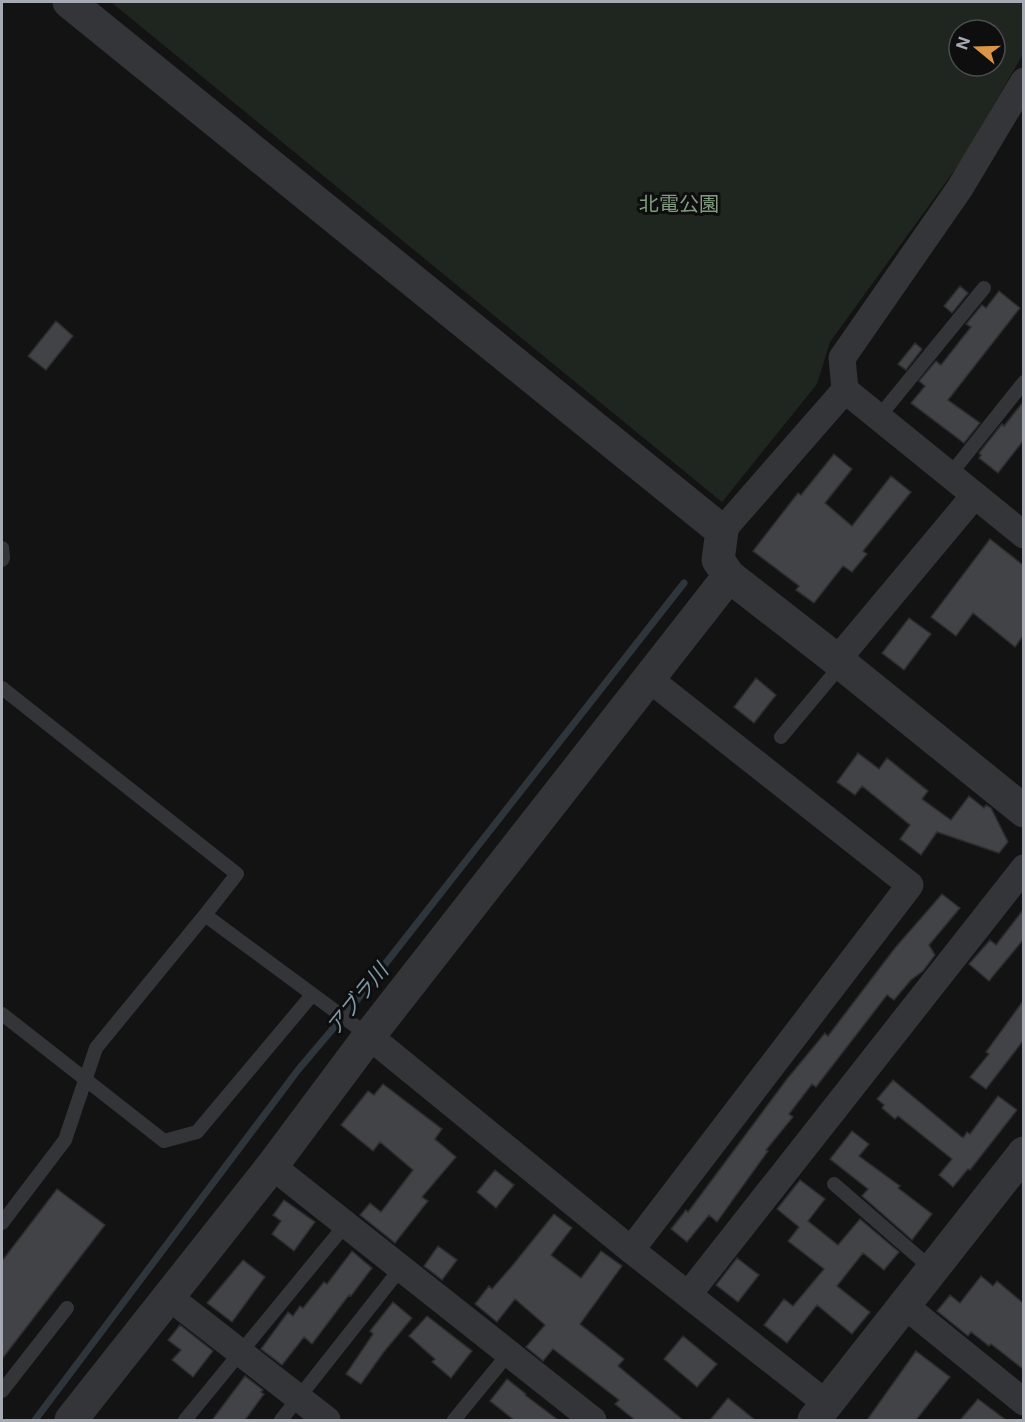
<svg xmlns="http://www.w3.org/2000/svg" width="1025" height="1422" font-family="Inter,'Noto Sans JP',sans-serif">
  <rect width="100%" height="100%" fill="#131314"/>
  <path fill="#1f261f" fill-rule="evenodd" d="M 111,2 L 1023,2 L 1023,54 L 962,160 L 830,342 L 817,384 L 722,502 ZM 959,30 L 995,30 L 995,66 L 959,66 Z"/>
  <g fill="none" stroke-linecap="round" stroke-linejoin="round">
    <path stroke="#2e363b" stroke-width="7" d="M 35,1420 L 298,1070 L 353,1005 L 684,583"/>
  </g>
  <path fill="#424347" stroke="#2d2d30" stroke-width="1.5" d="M 960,286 L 968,293 L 952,313 L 944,306 Z
    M 999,291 L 1020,308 L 948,400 L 980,423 L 964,443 L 911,403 L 925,386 L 919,381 L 936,361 L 941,365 L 971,327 L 966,324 L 982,305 L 986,308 Z
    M 56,321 L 73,336 L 46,370 L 28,356 Z
    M 915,343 L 922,349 L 906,370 L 898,364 Z
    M 1023,402 L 1023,441 L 998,473 L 979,458 L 981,455 L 979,453 L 1002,424 L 1004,426 Z
    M 834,454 L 852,469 L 825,503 L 852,526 L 891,476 L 911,492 L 863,551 L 867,554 L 852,572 L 843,566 L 814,603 L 796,590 L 799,586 L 753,551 L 798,493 L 801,495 Z
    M 990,539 L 1023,565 L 1023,636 L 1015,647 L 973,613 L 956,636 L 931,617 Z
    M 909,618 L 931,634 L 904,670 L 882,653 Z
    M 756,678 L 776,695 L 754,723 L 734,707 Z
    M 858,753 L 879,769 L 887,758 L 928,791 L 922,799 L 951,820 L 969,796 L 984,808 L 986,805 L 991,808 L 1008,842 L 999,853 L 937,832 L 921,855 L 900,839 L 910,825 L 862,786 L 855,795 L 837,782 Z
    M 942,894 L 960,908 L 929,945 L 935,955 L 923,971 L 911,980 L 894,1000 L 887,995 L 816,1087 L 812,1084 L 789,1114 L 793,1117 L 766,1150 L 768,1151 L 717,1222 L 709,1215 L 687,1242 L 671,1229 L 686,1210 L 688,1212 L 787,1079 L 825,1033 L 828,1036 L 895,948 Z
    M 1023,910 L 1023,940 L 989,981 L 969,964 L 990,940 L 996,945 Z
    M 1023,1001 L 1023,1041 L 986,1089 L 970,1077 L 989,1054 L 986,1052 Z
    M 893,1080 L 963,1138 L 967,1132 L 970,1134 L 998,1096 L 1017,1110 L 970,1170 L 968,1169 L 953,1187 L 939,1175 L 952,1159 L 898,1116 L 895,1119 L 882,1108 L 884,1105 L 877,1099 Z
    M 383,1084 L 442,1129 L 435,1139 L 456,1157 L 422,1197 L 428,1201 L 395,1243 L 360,1215 L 370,1203 L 381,1212 L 413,1170 L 380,1142 L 373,1151 L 341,1125 L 368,1091 L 374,1095 Z
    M 852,1131 L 869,1144 L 859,1156 L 900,1186 L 898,1188 L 932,1214 L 912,1240 L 862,1196 L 868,1189 L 830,1159 Z
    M 495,1170 L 514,1185 L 496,1208 L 477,1192 Z
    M 800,1180 L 825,1199 L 808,1221 L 838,1245 L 860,1219 L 899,1252 L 884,1270 L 863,1253 L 837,1286 L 870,1312 L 852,1334 L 817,1305 L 787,1343 L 764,1325 L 784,1299 L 793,1306 L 824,1269 L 788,1241 L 799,1227 L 777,1209 Z
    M 57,1189 L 105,1225 L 2,1359 L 2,1261 Z
    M 284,1200 L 315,1222 L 294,1251 L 272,1234 L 281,1221 L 273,1215 Z
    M 554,1214 L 572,1228 L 551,1255 L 581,1278 L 601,1251 L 622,1266 L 580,1324 L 624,1359 L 618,1366 L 683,1420 L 635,1420 L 615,1404 L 619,1400 L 553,1349 L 543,1361 L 526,1347 L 545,1325 L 515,1299 L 497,1322 L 475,1304 L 489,1286 L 492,1289 L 512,1266 Z
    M 438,1246 L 457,1260 L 442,1280 L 424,1266 Z
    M 352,1251 L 372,1268 L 351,1296 L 349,1295 L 312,1344 L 304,1337 L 282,1365 L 261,1349 L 288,1312 L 293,1316 L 300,1306 L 303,1308 L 324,1282 L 327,1284 Z
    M 737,1258 L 759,1275 L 738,1302 L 716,1285 Z
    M 243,1260 L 265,1277 L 232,1322 L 207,1303 Z
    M 981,1276 L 993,1286 L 997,1281 L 1023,1303 L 1023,1369 L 991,1344 L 989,1346 L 971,1332 L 968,1336 L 937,1311 L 950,1295 L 960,1303 Z
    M 393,1302 L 412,1318 L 383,1353 L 361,1384 L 346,1374 L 373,1334 L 370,1331 Z
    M 427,1316 L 472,1351 L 451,1378 L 432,1362 L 435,1359 L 409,1336 Z
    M 180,1325 L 213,1351 L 193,1377 L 172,1360 L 181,1350 L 168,1340 Z
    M 683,1336 L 717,1364 L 697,1387 L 664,1359 Z
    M 916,1351 L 950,1377 L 916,1420 L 867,1420 Z
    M 245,1376 L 263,1390 L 261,1392 L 264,1394 L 245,1420 L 212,1420 Z
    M 507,1379 L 526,1394 L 525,1395 L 558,1420 L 514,1420 L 490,1401 Z
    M 728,1398 L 755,1420 L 710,1420 Z
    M 978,1399 L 1006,1420 L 960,1420 Z"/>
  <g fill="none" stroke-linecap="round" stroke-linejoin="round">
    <path stroke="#343538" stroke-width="14" d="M 878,418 L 984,288
      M 949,476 L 1024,382
      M 2,548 L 3,558 L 2,560
      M 2,688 L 237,874 L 205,915 L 369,1036
      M 781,737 L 842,664
      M 2,1014 L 164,1141 L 197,1132 L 312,995
      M 834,1184 L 932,1269
      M 2,1223 L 65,1140 L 96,1048 L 205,915
      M 2,1391 L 67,1308
      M 185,1420 L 346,1224
      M 281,1420 L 401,1268
      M 454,1420 L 509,1353"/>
    <path stroke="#343538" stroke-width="27" d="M 1024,81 L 960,188 L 842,358 L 845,390 L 1024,535
      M 722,531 L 845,390
      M 837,660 L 974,496
      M 369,1036 L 631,1250 L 827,1404
      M 272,1166 L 593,1420
      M 631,1250 L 910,885 L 648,678
      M 688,1295 L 1024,868
      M 169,1297 L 327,1420
      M 904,1305 L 1024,1402"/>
    <path stroke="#343538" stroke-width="33" d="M 69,2 L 722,531 L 718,560 L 729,576 L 842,664 L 1024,811
      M 71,1420 L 272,1166 L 369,1036 L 729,576
      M 814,1420 L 1024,1153"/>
  </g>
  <g text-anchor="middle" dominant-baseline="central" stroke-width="6" stroke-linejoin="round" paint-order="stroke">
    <g font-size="20" fill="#819b7f" stroke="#0e0e0f">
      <text x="679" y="204">北電公園</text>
    </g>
    <g font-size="21" font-style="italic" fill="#819caa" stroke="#0e0e0f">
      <text transform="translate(357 999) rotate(-51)">アブラ川</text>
    </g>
  </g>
  <rect width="1025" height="1422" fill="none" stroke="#a6abb3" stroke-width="6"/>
  <g transform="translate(977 48) rotate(289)"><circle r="28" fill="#0e0e0f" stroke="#4b4d51" stroke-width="1.5"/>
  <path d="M0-4.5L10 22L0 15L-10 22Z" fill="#da9644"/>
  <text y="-9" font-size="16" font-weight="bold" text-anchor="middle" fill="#a6abb3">N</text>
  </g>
</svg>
